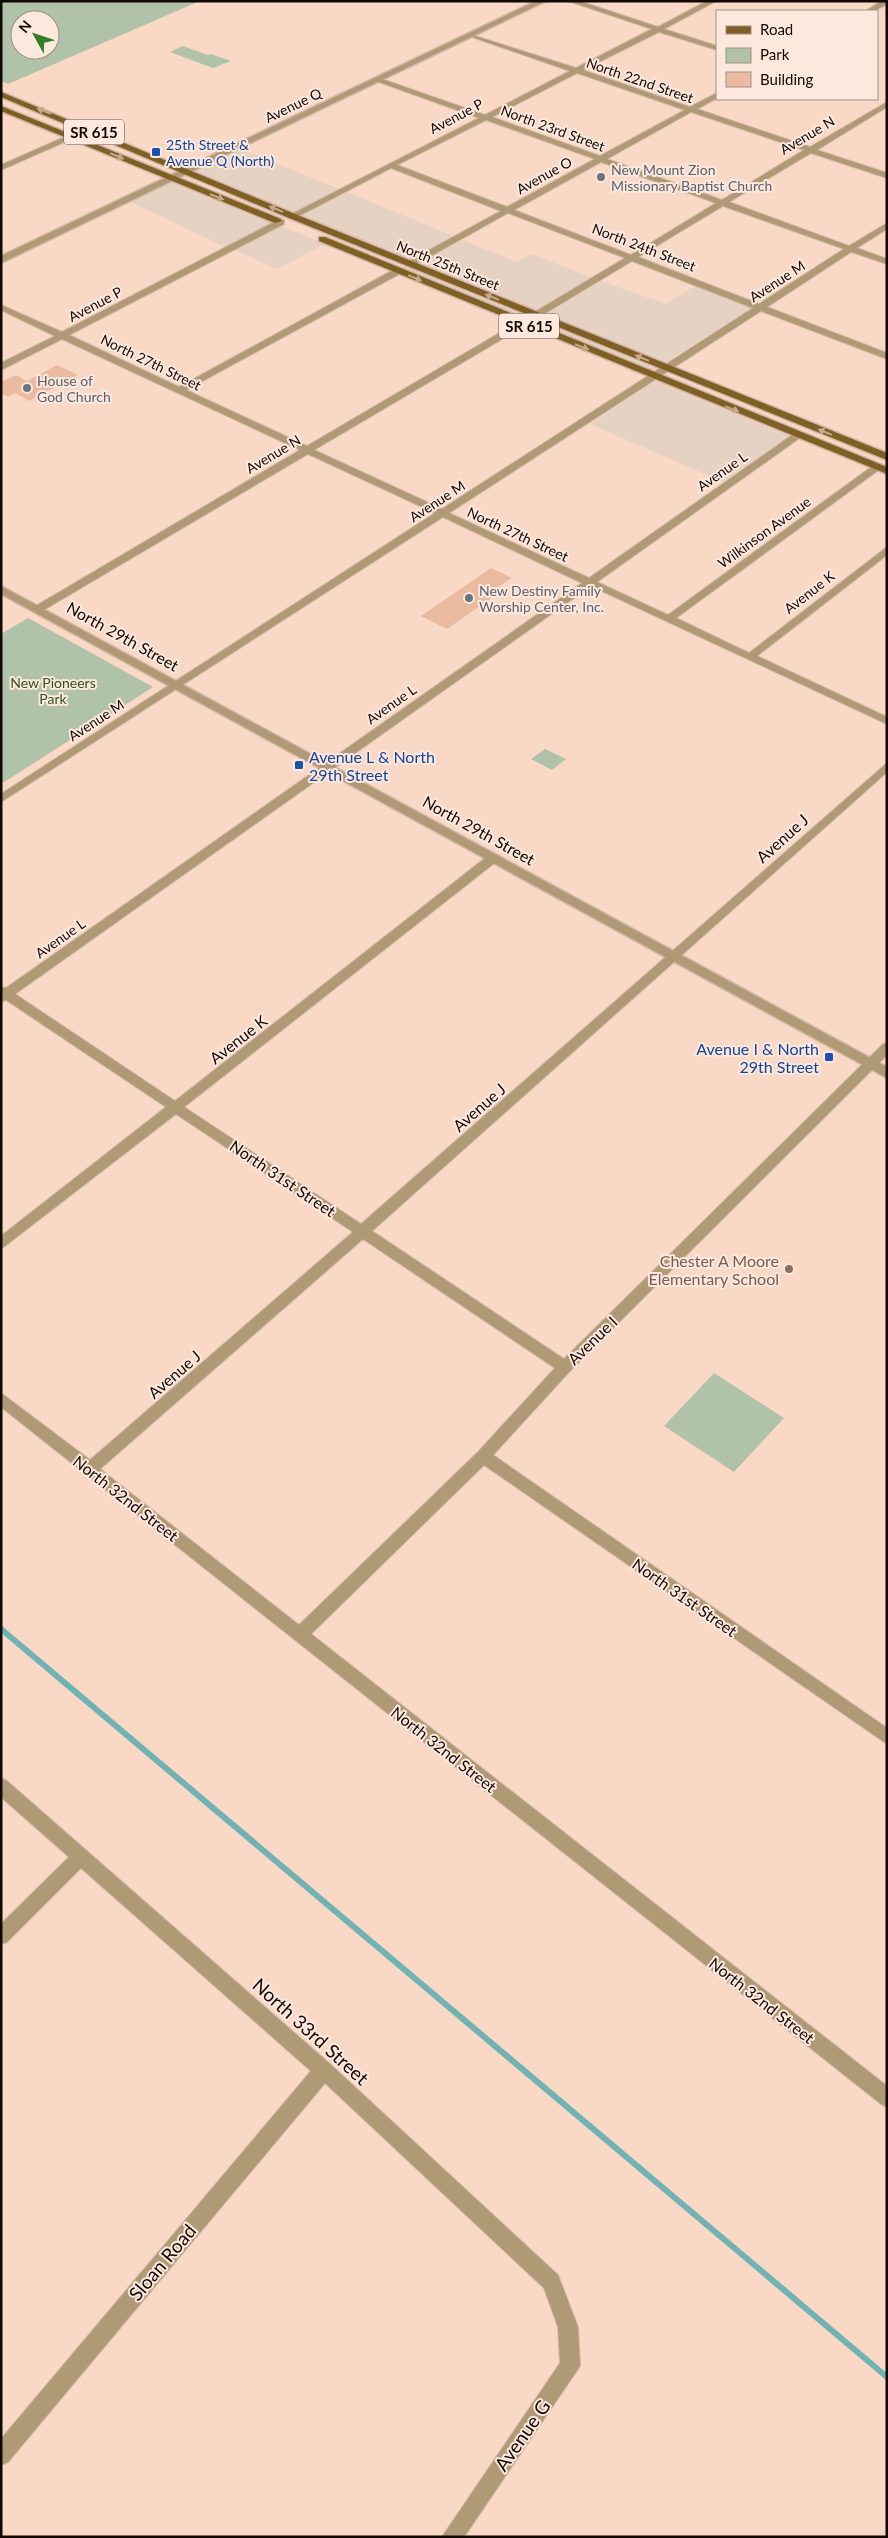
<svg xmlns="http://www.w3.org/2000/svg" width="888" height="2538" font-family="Lato,sans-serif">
  <rect width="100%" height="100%" fill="#f9d8c6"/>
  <path fill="#e5d2c2" d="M 241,149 L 339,189 L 292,213 L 193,172 Z
    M 172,182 L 273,223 L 225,247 L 131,202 Z
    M 347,192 L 453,236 L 409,260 L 301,216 Z
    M 281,226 L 325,244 L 277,269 L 235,250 Z
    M 463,240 L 517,262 L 531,254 L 591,277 L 535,311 L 418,264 Z
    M 397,267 L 408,267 L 658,368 L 652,372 Z
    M 601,281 L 666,304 L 697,285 L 753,307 L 664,363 L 545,315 Z
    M 655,381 L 789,436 L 723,482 L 590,424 Z"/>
  <path fill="#b0c2a8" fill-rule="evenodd" d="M 1,1 L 200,1 L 8,84 L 1,81 ZM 20,20 L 50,20 L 50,50 L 20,50 Z
    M 183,46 L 208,55 L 211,54 L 231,61 L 213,68 L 170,52 Z
    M 28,618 L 153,687 L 1,784 L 1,634 Z
    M 545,749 L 566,759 L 552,770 L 531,759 Z
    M 714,1373 L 784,1418 L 734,1472 L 664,1426 Z"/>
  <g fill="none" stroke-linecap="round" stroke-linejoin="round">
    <path stroke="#71b2b3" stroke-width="6" d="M 1,1629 L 887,2377"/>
  </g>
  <path fill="#ebbba1" d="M 57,365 L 78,375 L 29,401 L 15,393 L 8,397 L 1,393 L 1,382 L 16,375 L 27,381 Z
    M 491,568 L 512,578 L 488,594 L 493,597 L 447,629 L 421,616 Z"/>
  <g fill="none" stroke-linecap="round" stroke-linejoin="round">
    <g stroke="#d4b7a7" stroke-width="2">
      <path id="minor" d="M 568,1 L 579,1 L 658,27 L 707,1 L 716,1 L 664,29 L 717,46 L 717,50 L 659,32 L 583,70 L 690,107 L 717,93 L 717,98 L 697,109 L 810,147 L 887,102 L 887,107 L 817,150 L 887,173 L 887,178 L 811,153 L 729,202 L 849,246 L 887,223 L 887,229 L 857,248 L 887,259 L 887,264 L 851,252 L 767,307 L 887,353 L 887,359 L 761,311 L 449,513 L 589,578 L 795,433 L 801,433 L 801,437 L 597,582 L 668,615 L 874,465 L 880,465 L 880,469 L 676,618 L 749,653 L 887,547 L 887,555 L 757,656 L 887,717 L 887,724 L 591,586 L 15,994 L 175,1101 L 489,855 L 497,855 L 497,861 L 184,1107 L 361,1224 L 887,763 L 887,772 L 372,1231 L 564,1359 L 883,1044 L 887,1043 L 887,1055 L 570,1371 L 493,1455 L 887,1728 L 887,1744 L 484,1465 L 311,1634 L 887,2086 L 887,2107 L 881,2104 L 1,1407 L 1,1393 L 90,1460 L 353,1232 L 176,1114 L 1,1249 L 1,1236 L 166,1107 L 6,1000 L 1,1002 L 1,987 L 6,988 L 582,583 L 443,517 L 1,802 L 1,794 L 435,513 L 308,454 L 42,611 L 34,611 L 34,607 L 300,450 L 62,339 L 1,370 L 1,363 L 55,336 L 1,310 L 1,305 L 62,332 L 278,220 L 284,220 L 284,224 L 69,335 L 179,387 L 395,269 L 401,269 L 401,273 L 186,390 L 307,446 L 520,321 L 526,321 L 526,325 L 314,450 L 442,509 L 753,308 L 632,261 L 539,317 L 533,317 L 533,313 L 625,258 L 508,213 L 413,266 L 407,266 L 407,262 L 501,211 L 391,168 L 295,218 L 288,216 L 479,118 L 376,81 L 376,77 L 485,115 L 570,71 L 469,36 L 469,34 L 576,68 L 652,29 ZM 577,73 L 685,110 L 600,156 L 492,117 ZM 691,112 L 804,150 L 722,200 L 607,159 ZM 486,120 L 595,159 L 507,207 L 397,165 ZM 601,162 L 716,203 L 631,255 L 514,210 ZM 723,206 L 844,249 L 759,304 L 638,257 ZM 363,1239 L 555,1368 L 478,1452 L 299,1625 L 100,1469 Z
        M 881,1 L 887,1 L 887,4 L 874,11 L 866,11 Z
        M 69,135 L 76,137 L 1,170 L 1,165 Z
        M 1,1778 L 7,1781 L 330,2064 L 558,2275 L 578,2327 L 580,2366 L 464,2537 L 442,2537 L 560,2363 L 558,2327 L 544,2288 L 325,2083 L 8,2462 L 1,2465 L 1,2439 L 311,2071 L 81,1868 L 7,1942 L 1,1944 L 1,1924 L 69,1857 L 1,1797 Z"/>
    </g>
    <g stroke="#d4b7a7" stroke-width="3">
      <path id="tertiary" d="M 536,1 L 546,1 L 1,263 L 1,256 Z
        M 1,586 L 887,1067 L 887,1078 L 1,594 Z"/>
    </g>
    <g stroke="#d4b7a7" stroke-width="3">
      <path id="primary" d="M 1,92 L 295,214 L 887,453 L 887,460 L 289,218 L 1,97 Z
        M 1,106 L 281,219 L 282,221 L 275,223 L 1,111 Z
        M 319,237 L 325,237 L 887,467 L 887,474 L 319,241 Z"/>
    </g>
    <use href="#minor" fill="#b09975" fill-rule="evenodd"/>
    <use href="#tertiary" fill="#b09975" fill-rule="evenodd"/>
    <use href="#primary" fill="#805f25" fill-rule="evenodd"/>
  </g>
  <defs><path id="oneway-solid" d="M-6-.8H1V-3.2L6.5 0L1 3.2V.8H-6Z" transform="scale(1.25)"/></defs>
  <g fill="#c4aa8a">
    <use href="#oneway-solid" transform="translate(44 111) rotate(-158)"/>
    <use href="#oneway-solid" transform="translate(117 156) rotate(23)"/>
    <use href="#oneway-solid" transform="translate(217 197) rotate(22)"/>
    <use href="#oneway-solid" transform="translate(276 209) rotate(-158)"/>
    <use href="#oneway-solid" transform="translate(415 278) rotate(23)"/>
    <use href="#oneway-solid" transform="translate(492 297) rotate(-158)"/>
    <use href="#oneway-solid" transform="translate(582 347) rotate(22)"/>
    <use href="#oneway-solid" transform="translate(642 358) rotate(-158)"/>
    <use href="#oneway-solid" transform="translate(732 409) rotate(22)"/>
    <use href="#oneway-solid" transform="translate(825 432) rotate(-158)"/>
  </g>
  <g fill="#1a4fb4" stroke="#fce8dd" stroke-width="2">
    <rect x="151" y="147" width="10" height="10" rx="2.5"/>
    <rect x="294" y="760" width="10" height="10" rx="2.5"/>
    <rect x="824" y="1052" width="10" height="10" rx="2.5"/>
  </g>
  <g fill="#6b7280" stroke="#fce8dd" stroke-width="2">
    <circle cx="601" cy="177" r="5"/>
    <circle cx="27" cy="388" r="5"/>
    <circle cx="469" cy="598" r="5"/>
  </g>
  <circle fill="#8d6e63" stroke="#fce8dd" stroke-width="2" cx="789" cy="1269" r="5"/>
  <g text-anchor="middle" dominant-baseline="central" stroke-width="4" stroke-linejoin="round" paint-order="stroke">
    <g font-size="14" fill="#130904" stroke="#fce8dd">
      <text transform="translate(640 80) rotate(19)">North 22nd Street</text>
      <text transform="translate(293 105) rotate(-26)">Avenue Q</text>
      <text transform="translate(456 116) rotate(-28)">Avenue P</text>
      <text transform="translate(553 128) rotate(20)">North 23rd Street</text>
      <text transform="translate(807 135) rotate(-31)">Avenue N</text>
      <text transform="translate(544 175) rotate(-29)">Avenue O</text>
      <text transform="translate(644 247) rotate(21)">North 24th Street</text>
      <text transform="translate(448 265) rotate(22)">North 25th Street</text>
      <text transform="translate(777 281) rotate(-33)">Avenue M</text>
      <text transform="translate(95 304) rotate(-28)">Avenue P</text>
      <text transform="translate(151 362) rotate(26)">North 27th Street</text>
      <text transform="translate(273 454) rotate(-31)">Avenue N</text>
      <text transform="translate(722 471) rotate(-35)">Avenue L</text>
      <text transform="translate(437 501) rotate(-33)">Avenue M</text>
      <text transform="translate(764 532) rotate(-36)">Wilkinson Avenue</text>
      <text transform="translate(518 534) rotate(25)">North 27th Street</text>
      <text transform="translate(809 592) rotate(-38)">Avenue K</text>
      <text transform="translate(391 704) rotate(-35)">Avenue L</text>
      <text transform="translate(96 720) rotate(-33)">Avenue M</text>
      <text transform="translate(60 938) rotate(-35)">Avenue L</text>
    </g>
    <g font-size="14" fill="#164399" stroke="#fce8dd" text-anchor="start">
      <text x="166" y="144">25th Street &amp;<tspan x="166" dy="16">Avenue Q (North)</tspan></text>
    </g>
    <g font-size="14" fill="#5b616d" stroke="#fce8dd" text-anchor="start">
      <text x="611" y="169">New Mount Zion<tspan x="611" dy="16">Missionary Baptist Church</tspan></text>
      <text x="37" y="380">House of<tspan x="37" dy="16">God Church</tspan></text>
      <text x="479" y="590">New Destiny Family<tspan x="479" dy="16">Worship Center, Inc.</tspan></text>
    </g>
    <g font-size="14" fill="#2e541a" stroke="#fce8dd">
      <text x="53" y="682">New Pioneers<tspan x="53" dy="16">Park</tspan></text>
    </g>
    <g fill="#fce8dd" stroke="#594c45" stroke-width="1">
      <rect x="64" y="119.5" width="60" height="25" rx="4"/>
      <rect x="499" y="313.5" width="60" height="25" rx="4"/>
    </g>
    <g font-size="15" font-weight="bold" fill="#130904">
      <text x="94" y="132">SR 615</text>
      <text x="529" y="326">SR 615</text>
    </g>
    <g font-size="16" fill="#130904" stroke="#fce8dd">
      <text transform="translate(123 636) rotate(29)">North 29th Street</text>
      <text transform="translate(479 830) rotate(29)">North 29th Street</text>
      <text transform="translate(782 838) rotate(-42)">Avenue J</text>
      <text transform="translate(238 1039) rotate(-38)">Avenue K</text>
      <text transform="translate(479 1107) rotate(-41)">Avenue J</text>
      <text transform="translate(283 1178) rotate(34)">North 31st Street</text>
      <text transform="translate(592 1340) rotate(-44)">Avenue I</text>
      <text transform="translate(174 1374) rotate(-41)">Avenue J</text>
      <text transform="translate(126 1498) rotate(38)">North 32nd Street</text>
      <text transform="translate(685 1597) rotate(35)">North 31st Street</text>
      <text transform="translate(444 1749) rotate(38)">North 32nd Street</text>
      <text transform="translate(762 2000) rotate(38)">North 32nd Street</text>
    </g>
    <g font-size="16" fill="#164399" stroke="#fce8dd" text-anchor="start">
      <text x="309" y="756">Avenue L &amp; North<tspan x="309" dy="18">29th Street</tspan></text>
      <text x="819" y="1048" text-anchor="end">Avenue I &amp; North<tspan x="819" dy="18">29th Street</tspan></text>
    </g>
    <g font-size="16" fill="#785e54" stroke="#fce8dd" text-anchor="end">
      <text x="779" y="1260">Chester A Moore<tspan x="779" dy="18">Elementary School</tspan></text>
    </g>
    <g font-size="19" fill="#130904" stroke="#fce8dd">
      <text transform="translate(311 2031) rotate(42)">North 33rd Street</text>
      <text transform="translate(162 2262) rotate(-50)">Sloan Road</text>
      <text transform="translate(522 2435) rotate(-55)">Avenue G</text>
    </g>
  </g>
  <rect width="888" height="2538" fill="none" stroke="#130904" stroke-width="5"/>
  <rect x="716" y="10" width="162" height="90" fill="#fce8dd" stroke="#9f8f86"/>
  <rect x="726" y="26" width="25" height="8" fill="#805f25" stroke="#9f8f86"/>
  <text x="760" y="35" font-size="15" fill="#130904">Road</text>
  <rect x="726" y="48" width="25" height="15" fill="#b0c2a8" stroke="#9f8f86"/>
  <text x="760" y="60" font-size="15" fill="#130904">Park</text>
  <rect x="726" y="72" width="25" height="15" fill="#ebbba1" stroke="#9f8f86"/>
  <text x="760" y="85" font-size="15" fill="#130904">Building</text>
  <g transform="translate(35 35) rotate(310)"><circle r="24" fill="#fce8dd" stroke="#9f8f86"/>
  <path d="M0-4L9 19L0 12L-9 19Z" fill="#327f27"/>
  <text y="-8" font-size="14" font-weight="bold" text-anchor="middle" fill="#130904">N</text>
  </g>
</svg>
